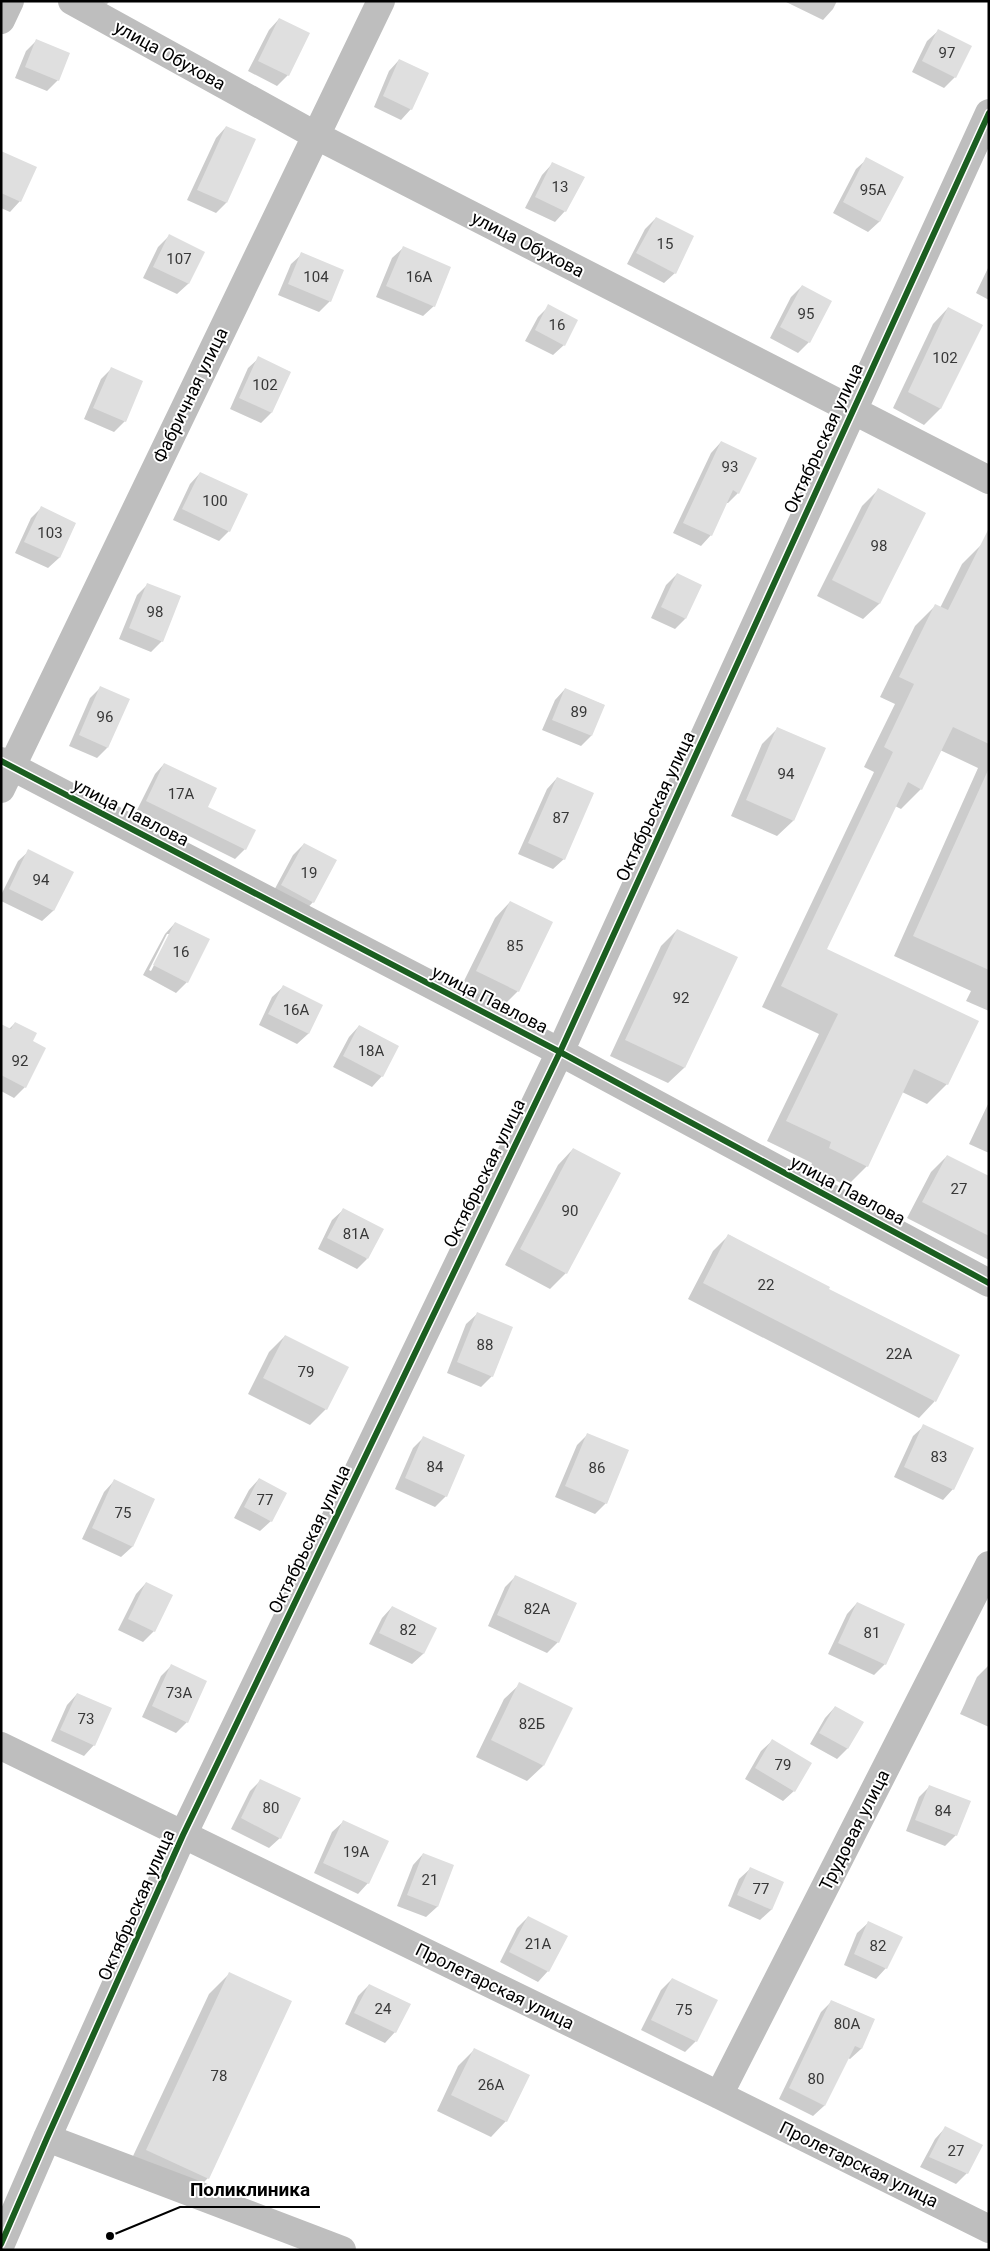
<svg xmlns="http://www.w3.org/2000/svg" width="990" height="2251" font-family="Roboto,sans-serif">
  <rect width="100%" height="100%" fill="#fff"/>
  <path fill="#0003" fill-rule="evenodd" d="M 93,1 L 110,1 L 104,7 Z
    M 784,1 L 837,1 L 833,9 L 823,20 Z
    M 279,19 L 288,75 L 277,86 L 248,71 L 269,30 Z
    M 938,31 L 955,77 L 944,88 L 912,72 L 927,41 Z
    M 36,41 L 58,80 L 47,91 L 15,78 L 26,51 Z
    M 399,60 L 411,109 L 401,120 L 374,107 L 389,71 Z
    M 226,127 L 226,203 L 216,213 L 187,200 L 216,138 Z
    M 1,152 L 20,201 L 10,212 L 1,208 Z
    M 867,159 L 902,177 L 879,222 L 868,232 L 833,213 L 856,169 Z
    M 552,164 L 565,211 L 555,222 L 525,208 L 542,175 Z
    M 656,218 L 675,273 L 664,283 L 627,264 L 645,229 Z
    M 169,236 L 203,252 L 188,284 L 177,294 L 143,278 L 158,247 Z
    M 403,248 L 434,306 L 423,316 L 376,297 L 392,258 Z
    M 302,254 L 330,301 L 319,312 L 278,295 L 291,264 Z
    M 989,266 L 989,300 L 976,293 Z
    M 802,286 L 830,302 L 809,342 L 798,353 L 770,338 L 791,297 Z
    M 549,306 L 564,345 L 553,355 L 525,341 L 538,317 Z
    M 948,308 L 981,325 L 940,409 L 924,425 L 893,408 L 933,324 Z
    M 259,358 L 290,372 L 271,413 L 261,423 L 230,409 L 248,368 Z
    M 111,369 L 125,421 L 114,432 L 84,419 L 101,379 Z
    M 721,442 L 738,493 L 728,503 L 726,503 L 711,535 L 701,546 L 673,533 L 711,453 Z
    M 200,473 L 229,531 L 219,541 L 173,520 L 190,484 Z
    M 878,490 L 925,513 L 879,604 L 863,619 L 817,596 L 862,506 Z
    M 41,508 L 75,524 L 59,558 L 48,568 L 15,553 L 31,518 Z
    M 982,544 L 989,547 L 989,1011 L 966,1001 L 971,991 L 894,956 L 978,768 L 940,750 L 921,789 L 901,809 L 895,806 L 825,950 L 947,1084 L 927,1104 L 902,1092 L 867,1166 L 847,1186 L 810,1168 L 812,1163 L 767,1141 L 819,1034 L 762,1007 L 874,772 L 864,767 L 895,704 L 880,697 L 915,626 L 935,606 L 940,608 L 962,564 Z
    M 677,574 L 685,619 L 675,629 L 651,618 L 666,585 Z
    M 148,584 L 162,641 L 151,652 L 119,639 L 137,595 Z
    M 101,687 L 107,748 L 97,758 L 69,746 L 90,698 Z
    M 565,689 L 604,705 L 591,736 L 581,746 L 542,730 L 555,700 Z
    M 778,728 L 793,821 L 777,836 L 731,816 L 762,744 Z
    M 164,764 L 245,849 L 235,859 L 137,810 L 155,774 Z
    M 557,778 L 564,859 L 553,869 L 518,854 L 547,789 Z
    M 304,844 L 313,902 L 303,913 L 271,896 L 293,855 Z
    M 29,851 L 72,872 L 53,911 L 42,921 L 1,901 L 1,895 L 18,861 Z
    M 510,902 L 518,991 L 502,1007 L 461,987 L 495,918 Z
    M 175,923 L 187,982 L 176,993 L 143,975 L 165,934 ZM 167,934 L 170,934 L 151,971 L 149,970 Z
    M 677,930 L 684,1068 L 668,1083 L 610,1056 L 661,946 Z
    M 283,987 L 321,1005 L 308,1034 L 297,1044 L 259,1025 L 272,997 Z
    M 15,1023 L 31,1041 L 25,1087 L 14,1098 L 1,1091 L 1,1025 L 9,1029 Z
    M 359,1026 L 382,1076 L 372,1087 L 333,1067 L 349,1037 Z
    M 989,1102 L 989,1153 L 969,1144 Z
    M 573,1149 L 566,1273 L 550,1289 L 505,1265 L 558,1165 Z
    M 947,1156 L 989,1178 L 989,1260 L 907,1218 L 931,1172 Z
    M 343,1210 L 367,1259 L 357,1269 L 318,1249 L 332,1220 Z
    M 729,1235 L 827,1289 L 958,1355 L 934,1402 L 919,1418 L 688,1299 L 713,1251 Z
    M 477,1314 L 492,1376 L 481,1387 L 447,1373 L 466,1324 Z
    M 285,1336 L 326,1409 L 310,1425 L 248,1394 L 269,1352 Z
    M 924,1426 L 953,1489 L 943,1500 L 894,1477 L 913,1436 Z
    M 588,1434 L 606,1503 L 595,1514 L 555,1497 L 577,1445 Z
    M 423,1438 L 446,1496 L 435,1507 L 395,1489 L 413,1448 Z
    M 259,1479 L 271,1521 L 260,1531 L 234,1518 L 249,1490 Z
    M 114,1481 L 154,1499 L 132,1547 L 121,1557 L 82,1539 L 104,1492 Z
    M 516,1576 L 558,1642 L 547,1653 L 488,1626 L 505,1587 Z
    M 146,1583 L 154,1631 L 143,1642 L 118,1630 L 136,1594 Z
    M 857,1603 L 885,1664 L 874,1675 L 828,1654 L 847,1614 Z
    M 392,1607 L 435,1628 L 423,1654 L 412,1664 L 369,1644 L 382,1618 Z
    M 171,1666 L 187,1722 L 176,1733 L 142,1717 L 161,1676 Z
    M 988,1666 L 989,1666 L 989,1727 L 960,1714 L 977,1677 Z
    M 520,1684 L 543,1766 L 527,1781 L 476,1757 L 504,1699 Z
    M 77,1694 L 94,1745 L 84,1756 L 51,1741 L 67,1705 Z
    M 835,1707 L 862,1722 L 847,1749 L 837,1759 L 810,1744 L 825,1718 Z
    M 772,1741 L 794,1791 L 783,1801 L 745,1779 L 761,1751 Z
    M 260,1781 L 280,1838 L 269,1848 L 231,1829 L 250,1791 Z
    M 930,1786 L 956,1835 L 945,1846 L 906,1831 L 919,1797 Z
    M 343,1822 L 368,1883 L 358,1894 L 314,1873 L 332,1832 Z
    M 423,1854 L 453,1866 L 437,1907 L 426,1917 L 397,1906 L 413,1865 Z
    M 750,1869 L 782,1883 L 771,1910 L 760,1920 L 728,1906 L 739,1879 Z
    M 528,1917 L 548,1971 L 538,1982 L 500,1962 L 517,1928 Z
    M 868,1923 L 886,1968 L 876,1979 L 844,1965 L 857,1933 Z
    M 230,1973 L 208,2178 L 187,2199 L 126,2171 L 209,1994 Z
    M 672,1979 L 696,2041 L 685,2052 L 641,2030 L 661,1990 Z
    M 369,1985 L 395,2032 L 385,2043 L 345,2024 L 358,1996 Z
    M 832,2001 L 873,2019 L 861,2049 L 850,2059 L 848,2058 L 824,2106 L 813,2116 L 779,2099 L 821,2012 Z
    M 474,2050 L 506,2121 L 491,2137 L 437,2111 L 458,2066 Z
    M 945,2128 L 967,2173 L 956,2184 L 920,2167 L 935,2139 Z"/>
  <path fill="#dfdfdf" d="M 279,18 L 310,33 L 289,76 L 258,61 Z
    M 938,29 L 972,46 L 956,78 L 922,61 Z
    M 36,39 L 70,53 L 59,81 L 25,67 Z
    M 399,59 L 429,73 L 412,110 L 383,96 Z
    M 226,126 L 256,139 L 227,203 L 197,190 Z
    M 1,151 L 37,167 L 21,202 L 1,193 Z
    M 866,157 L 904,177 L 880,222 L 843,202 Z
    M 552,162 L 585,177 L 566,212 L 535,197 Z
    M 656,217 L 694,236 L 676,274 L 636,253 Z
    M 169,234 L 205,252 L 189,284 L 153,267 Z
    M 403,246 L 451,267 L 435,307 L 386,286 Z
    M 301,252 L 344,270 L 331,302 L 288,284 Z
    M 802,285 L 832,301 L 810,343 L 780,327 Z
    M 548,304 L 578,320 L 565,346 L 535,330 Z
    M 948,307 L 983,325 L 941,409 L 908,392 Z
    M 258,356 L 291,372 L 272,413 L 239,398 Z
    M 111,367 L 143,381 L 126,422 L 93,408 Z
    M 721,441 L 757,458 L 739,494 L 733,490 L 712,536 L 683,523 Z
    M 200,472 L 248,494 L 230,532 L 182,509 Z
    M 878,488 L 926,513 L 880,604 L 832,580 Z
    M 41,506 L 76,523 L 60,558 L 24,542 Z
    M 989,528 L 989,744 L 953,727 L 922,790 L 908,782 L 827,949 L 979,1021 L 948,1085 L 914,1069 L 868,1167 L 829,1148 L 831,1142 L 786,1121 L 838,1014 L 781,986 L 893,752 L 884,747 L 914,684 L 899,677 L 935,604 L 948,610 Z
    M 677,573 L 702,585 L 686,619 L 661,607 Z
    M 147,583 L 181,596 L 163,642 L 129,628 Z
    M 100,686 L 130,699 L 108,748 L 79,735 Z
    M 565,688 L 605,705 L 592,736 L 552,720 Z
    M 777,727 L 826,748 L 794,821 L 746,800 Z
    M 164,763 L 217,788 L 208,807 L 256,830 L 246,850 L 146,801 Z
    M 989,768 L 989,970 L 913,936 Z
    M 557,777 L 594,793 L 565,860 L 528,843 Z
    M 304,843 L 337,860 L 314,903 L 281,885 Z
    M 28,849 L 74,872 L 54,911 L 9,889 Z
    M 510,901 L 553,922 L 519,992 L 476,971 Z
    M 175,922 L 210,939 L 188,983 L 153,965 Z
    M 677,929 L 738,957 L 685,1068 L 625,1040 Z
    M 283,985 L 323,1005 L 309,1034 L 268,1014 Z
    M 15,1022 L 37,1033 L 33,1041 L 46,1048 L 26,1088 L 1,1075 L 1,1024 L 11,1029 Z
    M 359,1025 L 399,1046 L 383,1077 L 343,1056 Z
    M 573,1148 L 621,1173 L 567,1274 L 520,1249 Z
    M 947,1155 L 989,1176 L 989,1236 L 922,1202 Z
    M 343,1208 L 384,1229 L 368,1259 L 327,1238 Z
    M 728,1234 L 830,1287 L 829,1289 L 960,1355 L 936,1402 L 703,1283 Z
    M 477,1312 L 513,1327 L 493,1377 L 457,1362 Z
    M 285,1335 L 349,1367 L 327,1410 L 263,1378 Z
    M 923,1424 L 974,1448 L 954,1490 L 904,1467 Z
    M 587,1433 L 629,1450 L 607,1504 L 565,1486 Z
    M 423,1436 L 465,1455 L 447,1497 L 405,1478 Z
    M 259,1478 L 287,1493 L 272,1522 L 244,1507 Z
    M 114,1479 L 155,1499 L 133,1547 L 92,1528 Z
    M 515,1575 L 577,1603 L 559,1643 L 497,1615 Z
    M 146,1582 L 173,1595 L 155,1632 L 128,1619 Z
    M 857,1602 L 905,1624 L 886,1665 L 838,1643 Z
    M 392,1606 L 437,1628 L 424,1654 L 379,1633 Z
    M 171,1664 L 207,1681 L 188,1723 L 152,1706 Z
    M 519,1682 L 573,1708 L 544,1766 L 491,1740 Z
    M 77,1693 L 112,1708 L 95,1746 L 60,1730 Z
    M 835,1706 L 864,1722 L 848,1749 L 819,1733 Z
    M 772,1739 L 812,1763 L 795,1792 L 755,1768 Z
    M 260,1779 L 301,1798 L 281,1839 L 241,1818 Z
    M 929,1785 L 971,1801 L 957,1836 L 915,1820 Z
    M 343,1820 L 389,1841 L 369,1884 L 323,1863 Z
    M 423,1853 L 454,1865 L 438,1907 L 407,1895 Z
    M 750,1867 L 784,1882 L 772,1910 L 737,1895 Z
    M 528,1916 L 568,1936 L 549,1972 L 509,1952 Z
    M 868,1921 L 903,1937 L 887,1969 L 854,1954 Z
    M 229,1972 L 292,2001 L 209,2179 L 146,2150 Z
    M 672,1978 L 718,2000 L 697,2042 L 651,2020 Z
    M 369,1984 L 411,2004 L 396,2033 L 354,2013 Z
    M 831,2000 L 875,2019 L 862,2049 L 855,2046 L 825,2106 L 789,2088 Z
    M 474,2048 L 530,2075 L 507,2122 L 451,2095 Z
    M 945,2126 L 983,2145 L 968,2174 L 929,2157 Z"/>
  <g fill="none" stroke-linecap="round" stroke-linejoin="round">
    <path stroke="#bebebe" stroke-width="28" d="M 72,1 L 315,135 L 989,480
      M 1,20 L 10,1
      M 1,761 L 560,1052 L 989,1283
      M 1,789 L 381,1
      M 1,1746 L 719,2095 L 989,2229
      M 719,2095 L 989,1565
      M 47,2138 L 342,2250
      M 1,2244 L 47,2138 L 183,1835 L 560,1052 L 989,113"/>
    <g stroke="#fff" stroke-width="9">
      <path id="cycleway" d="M 1,761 L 560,1052 L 989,1283
        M 1,2244 L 47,2138 L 183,1835 L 560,1052 L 989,113"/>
    </g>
    <use href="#cycleway" stroke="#1b5e20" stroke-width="6"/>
  </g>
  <g text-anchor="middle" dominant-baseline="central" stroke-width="4" stroke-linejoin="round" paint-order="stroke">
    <g font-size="15" fill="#383838">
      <text x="947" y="53">97</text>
      <text x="560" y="187">13</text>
      <text x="873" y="190">95А</text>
      <text x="665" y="244">15</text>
      <text x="179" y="259">107</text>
      <text x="316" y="277">104</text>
      <text x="419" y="277">16А</text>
      <text x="806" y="314">95</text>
      <text x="557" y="325">16</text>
      <text x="945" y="358">102</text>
      <text x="265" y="385">102</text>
      <text x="730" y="467">93</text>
      <text x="215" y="501">100</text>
      <text x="50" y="533">103</text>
      <text x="879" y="546">98</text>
      <text x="155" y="612">98</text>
      <text x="579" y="712">89</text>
      <text x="105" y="717">96</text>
      <text x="786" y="774">94</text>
      <text x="181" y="794">17А</text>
      <text x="561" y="818">87</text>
      <text x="309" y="873">19</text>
      <text x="41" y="880">94</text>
      <text x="515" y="946">85</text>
      <text x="181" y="952">16</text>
      <text x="681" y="998">92</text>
      <text x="296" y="1010">16А</text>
      <text x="371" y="1051">18А</text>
      <text x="20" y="1061">92</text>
      <text x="959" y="1189">27</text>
      <text x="570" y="1211">90</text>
      <text x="356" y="1234">81А</text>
      <text x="766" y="1285">22</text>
      <text x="485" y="1345">88</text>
      <text x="899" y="1354">22А</text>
      <text x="306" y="1372">79</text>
      <text x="939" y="1457">83</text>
      <text x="435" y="1467">84</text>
      <text x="597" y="1468">86</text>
      <text x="265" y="1500">77</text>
      <text x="123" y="1513">75</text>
      <text x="537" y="1609">82А</text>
      <text x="408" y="1630">82</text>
      <text x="872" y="1633">81</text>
      <text x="179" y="1693">73А</text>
      <text x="86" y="1719">73</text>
      <text x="532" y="1724">82Б</text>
      <text x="783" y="1765">79</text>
      <text x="271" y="1808">80</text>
      <text x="943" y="1811">84</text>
      <text x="356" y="1852">19А</text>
      <text x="430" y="1880">21</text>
      <text x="761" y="1889">77</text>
      <text x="538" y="1944">21А</text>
      <text x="878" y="1946">82</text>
      <text x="383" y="2009">24</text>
      <text x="684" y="2010">75</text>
      <text x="847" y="2024">80А</text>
      <text x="219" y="2076">78</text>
      <text x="816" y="2079">80</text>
      <text x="491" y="2085">26А</text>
      <text x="956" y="2151">27</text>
    </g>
    <g font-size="18" fill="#000" stroke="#fff">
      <text transform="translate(170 55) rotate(29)">улица Обухова</text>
      <text transform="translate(528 244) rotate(27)">улица Обухова</text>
      <text transform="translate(190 395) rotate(-64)">Фабричная улица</text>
      <text transform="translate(823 438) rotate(-65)">Октябрьская улица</text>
      <text transform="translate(655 806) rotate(-65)">Октябрьская улица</text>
      <text transform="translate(131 812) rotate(27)">улица Павлова</text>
      <text transform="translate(490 999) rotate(27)">улица Павлова</text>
      <text transform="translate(484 1173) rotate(-64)">Октябрьская улица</text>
      <text transform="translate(848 1190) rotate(28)">улица Павлова</text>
      <text transform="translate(309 1539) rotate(-64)">Октябрьская улица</text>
      <text transform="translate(854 1830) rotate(-63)">Трудовая улица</text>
      <text transform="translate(136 1905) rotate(-66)">Октябрьская улица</text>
      <text transform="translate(495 1986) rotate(26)">Пролетарская улица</text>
      <text transform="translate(859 2164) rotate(26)">Пролетарская улица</text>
    </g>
  </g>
  <path fill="none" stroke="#000" stroke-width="2" d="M110 2236L180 2207H320"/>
  <circle fill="#000" stroke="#fff" stroke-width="2" cx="110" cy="2236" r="5"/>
  <g font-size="19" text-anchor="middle" font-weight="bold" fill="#000" stroke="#fff" stroke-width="4" stroke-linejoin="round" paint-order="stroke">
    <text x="250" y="2196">Поликлиника</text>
  </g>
  <rect width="990" height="2251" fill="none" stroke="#000000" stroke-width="5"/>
</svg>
